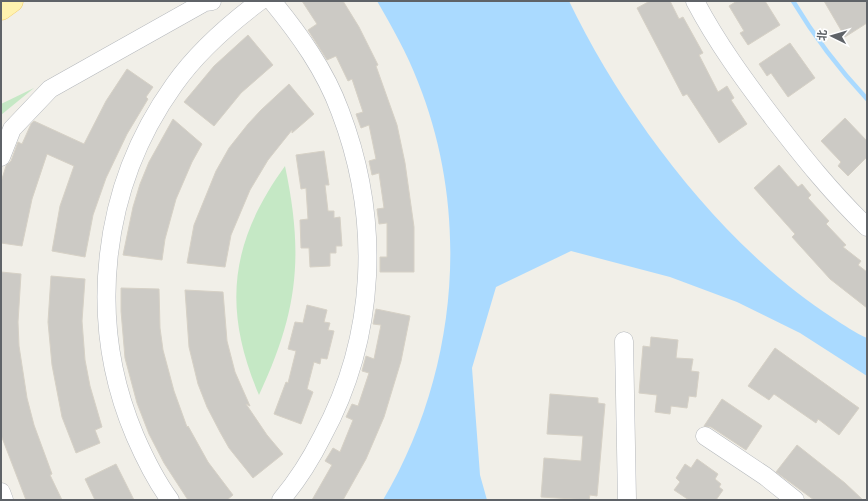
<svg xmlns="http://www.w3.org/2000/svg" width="868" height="501" font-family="'Roboto Condensed','Noto Sans SC',sans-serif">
  <rect width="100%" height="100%" fill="#f1efe8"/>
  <path fill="#c5e8c5" d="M 34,88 L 1,115 L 1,104 Z
    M 285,166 C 304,256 298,312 259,395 C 222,308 230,242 285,166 Z"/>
  <path fill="#aadaff" d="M 377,1 L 569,1 C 624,116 725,249 833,318 C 844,325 855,333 867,338 L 867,376 L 800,333 L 737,302 L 670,277 L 571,251 L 496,287 L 472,368 L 480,475 L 487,500 L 383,500 C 457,375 472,217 418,82 C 407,53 392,27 377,1 Z"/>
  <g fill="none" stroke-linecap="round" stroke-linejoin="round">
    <path stroke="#aadaff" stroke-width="4.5" d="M 793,1 C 814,36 839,69 867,99"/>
  </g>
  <path fill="#cccac5" stroke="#d6d1c6" d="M 302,1 L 343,1 L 359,27 L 378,65 L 376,66 L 397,125 L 405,163 L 414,227 L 414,272 L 380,272 L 380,257 L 387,257 L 387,223 L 379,224 L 377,209 L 384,208 L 379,173 L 372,175 L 369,161 L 376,159 L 369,125 L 361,128 L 356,114 L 363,112 L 352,79 L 348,81 L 336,56 L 327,60 L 308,30 L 317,24 Z
    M 650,1 L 670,1 L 679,19 L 683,17 L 703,53 L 699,55 L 718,92 L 727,86 L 734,98 L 731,100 L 747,124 L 719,143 L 687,94 L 683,96 L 637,8 Z
    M 737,1 L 765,1 L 780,25 L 748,45 L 740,33 L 744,31 L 729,6 Z
    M 824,1 L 867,1 L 867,23 L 845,37 Z
    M 248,35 L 273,65 L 241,93 L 214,126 L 184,102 L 214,66 Z
    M 790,43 L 815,78 L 788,97 L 771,73 L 767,76 L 759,64 Z
    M 127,69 L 153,87 L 146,97 L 148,99 L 127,134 L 106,178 L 93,215 L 85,257 L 52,251 L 60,206 L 74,166 L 47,154 L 32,199 L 22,246 L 1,243 L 1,182 L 6,166 L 11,161 L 18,142 L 22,144 L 31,124 L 34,121 L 84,144 L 106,101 Z
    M 289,84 L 314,114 L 292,133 L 292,130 L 268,160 L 250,190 L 231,235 L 225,267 L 187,263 L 194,225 L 216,171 L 229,148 L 248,124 L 261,110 Z
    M 845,118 L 867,141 L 867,157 L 848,176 L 838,166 L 841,162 L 821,141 Z
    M 173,119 L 202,144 L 192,162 L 176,199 L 165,239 L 162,260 L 123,255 L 133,207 L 140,184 L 149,162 Z
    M 324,151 L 329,185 L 325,185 L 328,211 L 334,211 L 334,218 L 340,217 L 342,246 L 336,246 L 336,253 L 330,253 L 330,266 L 310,267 L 309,248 L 301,248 L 300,220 L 308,219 L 306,188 L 301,189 L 296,155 Z
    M 779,165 L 798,187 L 802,184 L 811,195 L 808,198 L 829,221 L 826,224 L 846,245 L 843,247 L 861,261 L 858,265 L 867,272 L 867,308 L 830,279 L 792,237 L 795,234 L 754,188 Z
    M 1,272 L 21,274 L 18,322 L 19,346 L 27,398 L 34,425 L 52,474 L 50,475 L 62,500 L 26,500 L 1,435 Z
    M 51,276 L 85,279 L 82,321 L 85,360 L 90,386 L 102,427 L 95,430 L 100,443 L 76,453 L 62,417 L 52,365 L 48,322 Z
    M 121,288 L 159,289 L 160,328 L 163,350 L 174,391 L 187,427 L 188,426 L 208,462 L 233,495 L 227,500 L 188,500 L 164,463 L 149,434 L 137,403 L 125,358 L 121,311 Z
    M 185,290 L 223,292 L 227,341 L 235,372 L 250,406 L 246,404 L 267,435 L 283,454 L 253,478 L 229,448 L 220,432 L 207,407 L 198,384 L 189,347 Z
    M 307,305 L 327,310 L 324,322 L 330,323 L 328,330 L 334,331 L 327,359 L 321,358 L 320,364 L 314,362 L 307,389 L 313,392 L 301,424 L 274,414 L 286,382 L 288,383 L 296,351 L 288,349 L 295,322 L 303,323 Z
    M 376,309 L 410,316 L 401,361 L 384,417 L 366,459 L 343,500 L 312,500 L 332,465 L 325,461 L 333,448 L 340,452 L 353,420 L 346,417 L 352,404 L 358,406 L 369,373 L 362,371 L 366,356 L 374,359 L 381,325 L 373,324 Z
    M 651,337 L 678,340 L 676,358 L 693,359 L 691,371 L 699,372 L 696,397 L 689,396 L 687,408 L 671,406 L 670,414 L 655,412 L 657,395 L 639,393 L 643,346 L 650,347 Z
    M 775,348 L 859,408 L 839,435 L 818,419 L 816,423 L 774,394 L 769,400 L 748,386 Z
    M 550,394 L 598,398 L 598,403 L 605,404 L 597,496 L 590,495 L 589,500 L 541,497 L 544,458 L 581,461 L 583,436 L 547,434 Z
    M 722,399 L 762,426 L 746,450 L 711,427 L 704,426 Z
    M 797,445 L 845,483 L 863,500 L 814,500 L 776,472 Z
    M 697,459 L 718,474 L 715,479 L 721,484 L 719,487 L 723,490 L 716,500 L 689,500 L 674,490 L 680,482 L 676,478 L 685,464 L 691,468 Z
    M 116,464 L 134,500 L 95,500 L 85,479 Z"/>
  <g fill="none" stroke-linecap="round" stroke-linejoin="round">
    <g stroke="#b5b8bc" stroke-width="19">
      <path id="minor" d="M 272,1 C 299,34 325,70 340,111 C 381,218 377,336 322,437 C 311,459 297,481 281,500
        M 695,1 C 717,43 745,81 773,118 C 803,157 831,192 867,227
        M 1,157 L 12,129 L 50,89 L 205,2 L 212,1
        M 624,341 L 627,500
        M 705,436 L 765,476 L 795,500
        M 1,492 L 4,500
        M 170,500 C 156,481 145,459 135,436 C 86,321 101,187 174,85 C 197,52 228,25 260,1"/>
    </g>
    <g stroke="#f2c960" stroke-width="23">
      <path id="major" d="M 1,9 L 12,1"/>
    </g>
    <use href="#minor" stroke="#fff" stroke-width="18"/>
    <use href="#major" stroke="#fff2af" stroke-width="22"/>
  </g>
  <rect width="868" height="501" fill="none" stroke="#5f6368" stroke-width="4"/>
  <g transform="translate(832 36) rotate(275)" stroke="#ffffff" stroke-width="3" paint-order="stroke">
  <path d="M0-3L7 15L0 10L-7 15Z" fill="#5f6368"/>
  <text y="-6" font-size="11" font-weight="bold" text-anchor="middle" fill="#5f6368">北</text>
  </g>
</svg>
